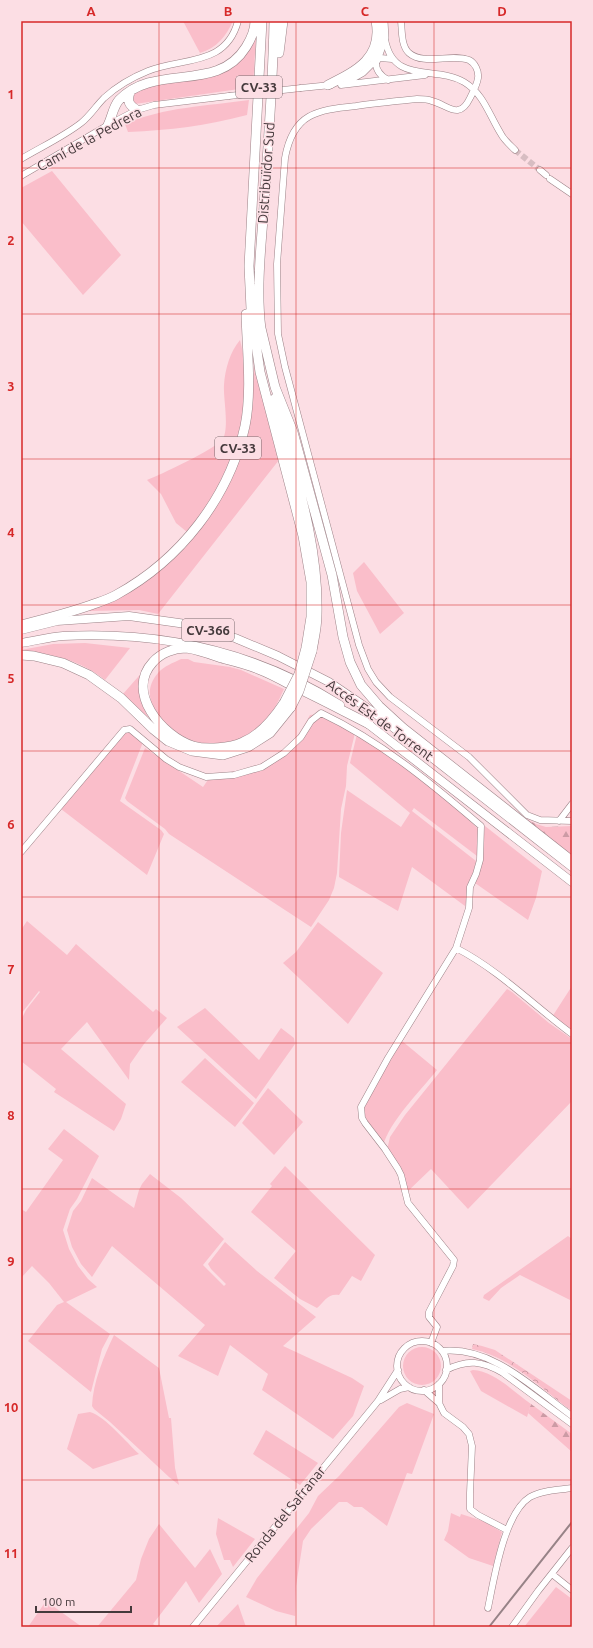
<svg xmlns="http://www.w3.org/2000/svg" width="593" height="1648" font-family="Ubuntu,sans-serif">
  <defs>
    <pattern id="forest-firs" width="22" height="20" patternUnits="userSpaceOnUse"><rect width="22" height="20" fill="#fabeca"/><path d="M5 1l3.5 6h-7zM16 11l3.5 6h-7z" fill="#cc9ba5"/></pattern>
    <pattern id="park-crowns" width="20" height="18" patternUnits="userSpaceOnUse"><rect width="20" height="18" fill="#fabeca"/><path d="M2 6a3 3 0 1 1 6 0M12 15a3 3 0 1 1 6 0" fill="none" stroke="#cc9ba5"/></pattern>
  </defs>
  <rect width="100%" height="100%" fill="#fcdee4"/>
  <path fill="#fabeca" d="M 183,21 L 233,21 C 226,36 217,48 200,53 Z
    M 256,37 L 253,87 L 135,104 C 133,101 132,98 134,95 C 142,81 210,80 229,70 C 242,62 249,50 256,37 Z
    M 249,100 L 247,115 C 205,126 171,130 128,132 L 125,124 C 164,107 207,106 249,100 Z
    M 52,171 L 121,255 L 83,295 L 21,221 L 21,188 Z
    M 240,340 C 242,348 244,358 245,367 C 250,428 225,486 187,532 L 176,523 L 161,494 L 147,480 C 160,475 215,449 222,440 C 230,430 223,398 224,385 C 225,369 230,352 240,340 Z
    M 255,360 L 279,460 L 158,614 L 139,610 L 88,611 L 110,601 L 149,579 L 185,548 L 214,510 L 229,482 L 252,394 Z
    M 364,562 L 404,613 L 380,634 L 357,591 L 353,573 Z
    M 85,643 L 130,648 L 105,680 C 81,660 51,654 21,650 L 53,644 Z
    M 181,659 L 188,659 L 194,662 L 230,667 L 241,670 L 284,689 C 278,702 272,715 262,725 C 245,741 217,748 194,741 C 168,733 134,700 158,673 C 164,666 173,663 181,659 Z
    M 145,669 C 138,693 139,697 149,720 L 123,694 Z
    M 319,714 L 355,733 L 347,766 L 346,786 L 341,809 L 337,873 L 334,888 L 329,900 L 311,927 L 169,834 L 165,829 L 127,801 L 125,798 L 145,748 L 203,787 L 212,774 C 242,773 273,763 293,741 C 300,733 305,724 310,715 Z
    M 127,726 L 143,742 L 120,801 L 161,830 L 164,834 L 147,875 L 61,809 Z
    M 357,734 C 398,763 444,792 478,829 L 477,856 L 414,808 L 412,811 L 476,861 L 465,906 L 412,867 L 398,911 L 339,877 L 341,833 L 347,790 L 401,827 L 410,813 L 350,763 Z
    M 485,826 L 542,871 L 536,898 L 528,920 L 475,883 L 482,852 Z
    M 27,921 L 67,955 L 76,944 L 153,1012 L 156,1009 L 167,1018 L 144,1044 L 130,1064 L 129,1080 L 87,1022 L 61,1049 L 126,1104 L 121,1119 L 114,1131 L 54,1092 L 56,1089 L 21,1061 L 21,1020 L 26,1010 L 40,992 L 39,991 L 21,1014 L 21,930 Z
    M 318,922 L 383,973 L 348,1024 L 283,963 L 296,952 Z
    M 572,986 L 572,1031 L 552,1017 Z
    M 507,989 L 512,992 L 549,1023 L 572,1039 L 572,1101 L 468,1209 L 431,1169 L 407,1192 L 387,1150 L 390,1137 L 405,1115 Z
    M 205,1008 L 259,1060 L 281,1028 L 294,1038 L 295,1044 L 256,1099 L 177,1027 Z
    M 402,1041 L 437,1070 C 421,1090 389,1122 383,1146 L 369,1126 L 363,1110 L 368,1096 Z
    M 205,1058 L 254,1103 L 235,1127 L 181,1082 Z
    M 268,1088 L 303,1122 L 274,1155 L 242,1123 Z
    M 64,1129 L 99,1156 L 77,1199 L 70,1209 L 63,1230 L 69,1249 L 78,1266 L 88,1279 L 97,1287 L 66,1302 L 110,1334 L 102,1349 L 91,1392 L 28,1341 L 57,1305 L 64,1302 L 49,1283 L 32,1266 L 21,1278 L 21,1209 L 26,1212 L 63,1160 L 48,1149 Z
    M 285,1166 L 375,1255 L 361,1281 L 352,1276 L 339,1295 C 328,1293 324,1302 317,1308 L 300,1299 L 274,1278 L 296,1251 L 251,1212 L 272,1186 L 270,1184 Z
    M 150,1174 L 181,1198 L 224,1239 L 203,1265 L 224,1286 L 226,1284 L 211,1269 L 208,1264 L 225,1242 L 257,1271 L 316,1317 L 283,1346 L 352,1378 L 364,1386 L 353,1416 L 333,1439 L 262,1390 L 268,1374 L 230,1345 L 218,1376 L 178,1356 L 205,1325 L 112,1246 L 92,1277 L 81,1264 L 72,1247 L 67,1230 L 73,1211 L 81,1201 L 92,1178 L 134,1208 L 139,1190 L 142,1184 Z
    M 568,1236 L 572,1239 L 572,1301 L 520,1275 L 501,1288 L 489,1301 L 483,1298 L 484,1295 Z
    M 114,1335 L 159,1368 L 169,1418 L 171,1418 L 175,1468 L 179,1485 L 169,1477 L 110,1422 L 94,1409 L 92,1406 C 93,1382 104,1356 114,1335 Z
    M403 1366a19 19 0 1 1 38 0a19 19 0 1 1-38 0Z
    M 473,1370 C 494,1371 514,1392 531,1404 L 527,1417 L 481,1391 L 470,1371 Z
    M 407,1403 L 434,1414 L 412,1474 L 407,1473 L 387,1526 L 362,1507 L 354,1507 L 347,1502 L 339,1502 L 311,1529 L 303,1541 L 296,1586 L 295,1616 L 276,1611 L 246,1597 L 257,1578 L 309,1513 L 318,1496 L 339,1476 L 399,1407 Z
    M 90,1412 C 105,1416 127,1443 139,1454 L 93,1469 L 67,1449 L 78,1414 Z
    M 266,1430 L 318,1463 L 300,1485 L 253,1454 Z
    M 451,1513 L 460,1517 L 461,1514 L 483,1521 L 502,1532 L 493,1566 L 469,1558 L 444,1540 L 448,1531 Z
    M 218,1518 L 255,1539 L 233,1567 L 230,1560 L 224,1560 L 216,1534 Z
    M 159,1524 L 195,1568 L 210,1549 L 222,1574 L 199,1603 L 186,1581 L 153,1624 L 157,1627 L 97,1627 L 136,1580 L 141,1559 L 149,1539 Z
    M 556,1587 L 572,1599 L 572,1627 L 524,1627 Z
    M 46,1601 L 82,1627 L 28,1627 Z
    M 238,1604 L 246,1627 L 216,1627 Z"/>
  <path fill="url(#forest-firs)" d="M 523,817 L 536,824 L 546,827 L 572,826 L 572,856 Z
    M 531,1404 L 572,1434 L 572,1452 L 528,1413 Z"/>
  <path fill="url(#park-crowns)" d="M 473,1344 L 482,1346 L 495,1350 L 572,1401 L 572,1411 C 540,1388 511,1357 472,1349 Z"/>
  <g fill="none" stroke-linecap="round" stroke-linejoin="round">
    <path stroke="#d7bdc2" stroke-width="6" stroke-dasharray="6 3" stroke-linecap="butt" d="M 515,150 L 540,170"/>
    <g stroke="#9c8287" stroke-width="7">
      <path id="minor" d="M 401,21 C 402,30 401,46 409,53 C 424,66 452,53 469,60 C 475,63 479,71 478,78 C 477,85 473,92 470,98 C 459,121 448,105 432,101 C 428,99 422,99 417,99 C 397,101 376,103 356,106 C 317,110 293,113 285,158 L 277,264 L 278,334 L 285,367 L 359,645 L 368,669 L 376,682 L 390,697 L 469,757 L 527,815 L 540,820 L 572,821
        M 385,39 C 393,85 435,65 464,82 C 484,94 489,115 501,134 C 504,140 510,145 515,150
        M 376,60 C 375,69 379,75 388,80
        M 375,61 L 380,58 L 392,59
        M 347,82 L 363,73 L 376,60
        M 341,85 L 425,75
        M 301,88 L 331,85
        M 21,159 C 41,147 63,137 81,123 C 90,116 96,106 104,98 C 116,87 133,77 148,71 C 182,57 226,67 238,21
        M 540,170 L 546,175
        M 21,176 L 108,125 L 137,110 L 154,105 L 229,96
        M 550,179 L 572,194
        M 559,821 L 572,804
        M 21,852 L 124,730 L 130,729 L 166,759 L 179,767 L 206,777 L 234,775 L 262,767 L 284,753 L 301,737 L 311,721 L 321,713 C 380,741 431,783 481,826 L 480,860 L 476,874 L 470,887 L 469,908 L 456,948 L 388,1058 L 361,1107 L 362,1118 L 365,1123 L 385,1149 L 398,1169 L 401,1175 L 408,1203 L 454,1260 L 453,1266 L 429,1312 L 429,1317 L 437,1327 L 431,1343
        M 456,948 C 499,970 534,1006 572,1034
        M397 1366a25 25 0 1 1 50 0a25 25 0 1 1-50 0Z
        M 442,1351 C 493,1346 534,1389 572,1416
        M 446,1370 C 468,1359 482,1361 503,1373 L 572,1424
        M 439,1384 L 439,1403
        M 424,1390 L 439,1403 L 444,1413 L 463,1427 L 469,1434 L 472,1446 L 470,1493 L 470,1509 L 478,1515 L 507,1530
        M 381,1400 L 400,1389 L 409,1387
        M 552,1574 L 572,1590
        M 488,1608 C 494,1579 504,1513 530,1497 C 542,1490 559,1490 572,1488
        M 193,1627 L 378,1401 L 398,1370
        M 512,1627 L 538,1591 L 572,1548"/>
    </g>
    <g stroke="#9c8287" stroke-width="9">
      <path id="major" d="M 21,630 L 57,621 L 129,616 L 186,624 L 235,638 L 278,656 L 329,682 L 376,714 L 572,867
        M 21,643 C 35,641 49,637 63,636 C 163,631 255,651 340,705
        M 363,720 L 572,882"/>
    </g>
    <g stroke="#9c8287" stroke-width="10">
      <path id="highway" d="M 262,21 L 249,266 L 251,309 L 260,372 L 303,536 L 311,582 L 311,617 L 306,648
        M 279,53 L 283,21
        M 376,60 L 384,38 L 383,21
        M 328,85 C 356,71 383,58 376,21
        M 130,92 C 127,102 129,105 137,110
        M 108,125 C 112,117 113,107 119,100 C 156,62 217,94 246,47 C 251,39 255,30 255,21
        M 260,324 L 275,387 L 293,432 L 332,575 L 343,637 L 350,662 L 361,685 L 379,706 L 403,728 L 572,861
        M 261,329 C 256,291 261,245 264,207 C 268,145 273,83 274,21
        M 275,398 C 293,469 319,541 317,615 C 317,627 314,639 312,651
        M 21,625 C 45,619 68,613 91,605 C 99,602 109,599 116,595 C 180,560 229,498 245,426 C 252,392 247,350 246,314
        M 21,655 L 34,656 L 63,663 L 89,675 L 121,698 L 153,729 L 168,741 L 192,751 L 223,755 L 248,747 L 270,733 L 291,707
        M 284,703 C 274,718 261,735 243,742 C 230,748 207,750 193,746 C 162,736 125,692 153,662 C 161,653 174,648 186,648 C 197,649 210,654 221,658 C 233,661 246,664 258,669 C 269,673 280,679 291,685 C 317,697 343,711 369,724"/>
    </g>
    <use href="#minor" stroke="#fff" stroke-width="6"/>
    <use href="#major" stroke="#fff" stroke-width="8"/>
    <use href="#highway" stroke="#fff" stroke-width="9"/>
    <path stroke="#978387" stroke-width="2" d="M 489,1627 L 572,1522"/>
    <g stroke="#9c8287" stroke-width="7" stroke-linecap="butt">
      <path id="minor-bridge" d="M 229,96 L 301,88"/>
    </g>
    <g stroke="#9c8287" stroke-width="10" stroke-linecap="butt">
      <path id="highway-bridge" d="M 284,703 L 299,674 L 306,648
        M 291,707 L 299,691 L 312,651"/>
    </g>
    <use href="#minor-bridge" stroke="#fff" stroke-width="6"/>
    <use href="#highway-bridge" stroke="#fff" stroke-width="9"/>
  </g>
  <path fill="none" stroke="#d62828" stroke-width="1" stroke-opacity="0.55" d="M 159,21 L 159,1627M 296,21 L 296,1627M 434,21 L 434,1627M 21,168 L 572,168M 21,314 L 572,314M 21,459 L 572,459M 21,605 L 572,605M 21,751 L 572,751M 21,897 L 572,897M 21,1043 L 572,1043M 21,1189 L 572,1189M 21,1334 L 572,1334M 21,1480 L 572,1480"/>
  <g text-anchor="middle" dominant-baseline="central" stroke-width="3" stroke-linejoin="round" paint-order="stroke">
    <g fill="#fcdee4" stroke="#7b6a6e" stroke-width="1">
      <rect x="236" y="76" width="46" height="22" rx="3"/>
      <rect x="215" y="437" width="46" height="22" rx="3"/>
      <rect x="182" y="619" width="52" height="22" rx="3"/>
    </g>
    <g font-size="13" font-weight="bold" fill="#44393b">
      <text x="259" y="87">CV-33</text>
      <text x="238" y="448">CV-33</text>
      <text x="208" y="630">CV-366</text>
    </g>
    <g font-size="14" fill="#44393b" stroke="#fcdee4">
      <text transform="translate(89 139) rotate(-29)">Camí de la Pedrera</text>
      <text transform="translate(266 173) rotate(-86)">Distribuïdor Sud</text>
      <text transform="translate(380 720) rotate(36)">Accés Est de Torrent</text>
      <text transform="translate(285 1514) rotate(-51)">Ronda del Safranar</text>
    </g>
  </g>
  <rect width="593" height="1648" fill="none" stroke="#fcdee4" stroke-width="44"/>
  <path d="M36 1606v6h95v-6" fill="none" stroke="#44393b" stroke-width="2"/>
  <text x="42" y="1606" font-size="12" fill="#44393b" stroke="#fcdee4" stroke-width="3" paint-order="stroke">100 m</text>
  <rect x="22" y="22" width="549" height="1604" fill="none" stroke="#d62828" stroke-width="1.5"/>
  <g font-size="13" text-anchor="middle" font-weight="bold" fill="#d62828">
    <text x="91" y="16">A</text>
    <text x="228" y="16">B</text>
    <text x="365" y="16">C</text>
    <text x="502" y="16">D</text>
    <text x="11" y="99">1</text>
    <text x="11" y="245">2</text>
    <text x="11" y="391">3</text>
    <text x="11" y="537">4</text>
    <text x="11" y="683">5</text>
    <text x="11" y="829">6</text>
    <text x="11" y="974">7</text>
    <text x="11" y="1120">8</text>
    <text x="11" y="1266">9</text>
    <text x="11" y="1412">10</text>
    <text x="11" y="1558">11</text>
  </g>
</svg>
